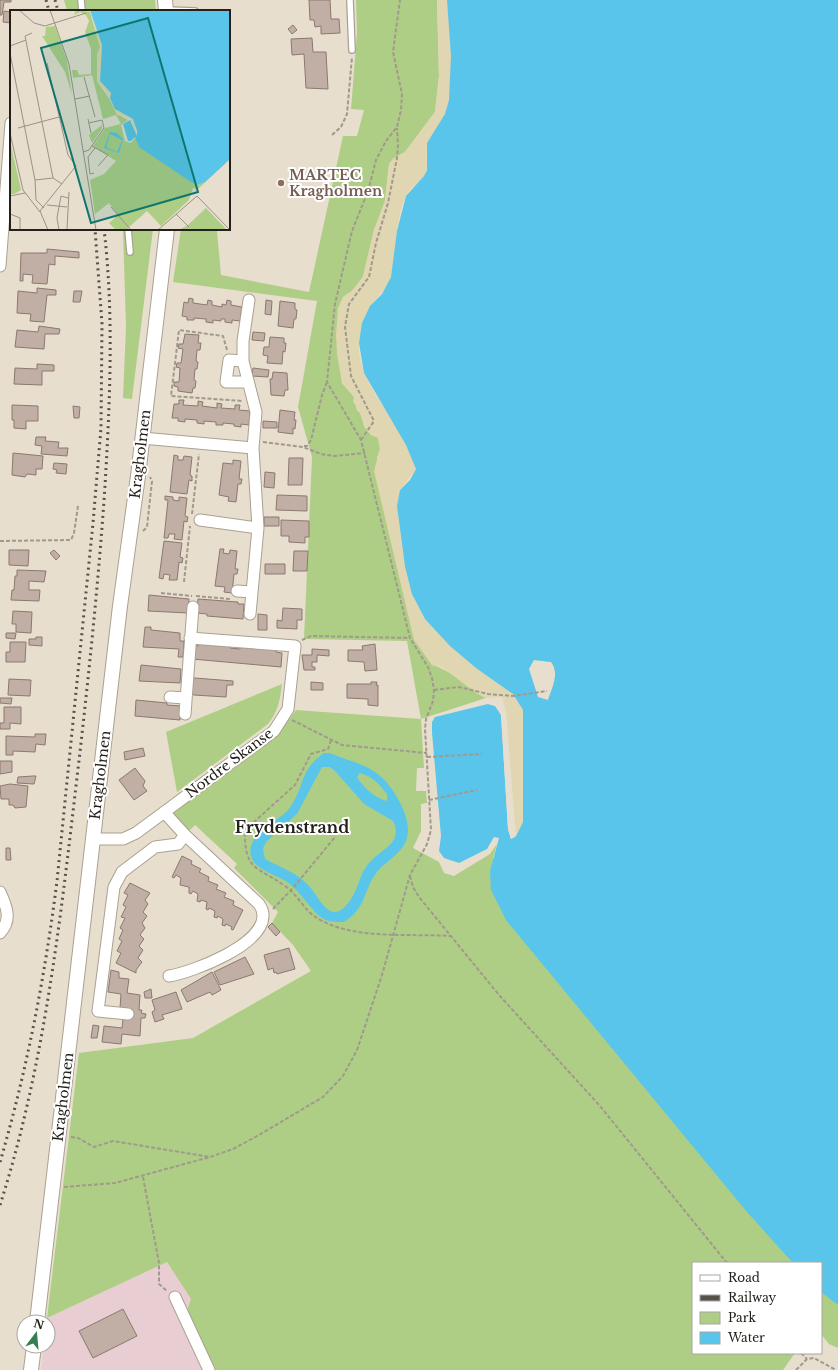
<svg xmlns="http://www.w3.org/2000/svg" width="838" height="1370" font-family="'Libre Baskerville',serif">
  <rect width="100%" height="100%" fill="#e8dece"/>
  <path fill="#e8ced3" d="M 167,1262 L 191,1299 L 208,1370 L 41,1370 L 44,1346 L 48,1346 L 47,1318 Z"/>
  <path fill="#afce85" d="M 64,0 L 155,0 L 156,11 L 67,11 Z
    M 356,0 L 437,0 L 439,76 L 435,112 L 405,152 L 393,159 L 389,164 L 385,201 L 374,230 L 363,277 L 352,291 L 343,297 L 341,372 L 342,383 L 354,397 L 357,410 L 361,414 L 364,426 L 371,435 L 378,437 L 380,449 L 377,458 L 432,665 C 452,670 468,689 486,698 L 421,719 L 424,768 L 417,768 L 416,791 L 426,791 L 427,803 L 421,804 L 421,831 L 413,848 L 439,862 L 444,873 L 454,876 L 490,854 L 497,844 L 493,858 L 516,867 L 548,700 C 552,688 560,673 551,662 L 528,659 L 838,287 L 838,1348 L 829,1344 L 821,1334 L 821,1263 L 693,1263 L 693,1353 L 795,1353 L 783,1370 L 208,1370 L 186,1314 L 191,1299 L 167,1262 L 47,1318 L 79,1053 L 193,1038 L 311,971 L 293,945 L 272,923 L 278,912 L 234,868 L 237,864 L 195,825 L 189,831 L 173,816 L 172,813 L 275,738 L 296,710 L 421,719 L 407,641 L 304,639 L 312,457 L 298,407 L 317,301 L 173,282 L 181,229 L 210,229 L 217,231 L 221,275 L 309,292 L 343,136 L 357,136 L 364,110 L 351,109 L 357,33 Z
    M 123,229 L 153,229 L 132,399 L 123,398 L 126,327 Z
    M 282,684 C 280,701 278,711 268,724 L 177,792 L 166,732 Z"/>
  <path fill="#e0d6b1" d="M 437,0 L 447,0 C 450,36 456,76 446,111 C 442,125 431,135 427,149 C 425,158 429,168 424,176 C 419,183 410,187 406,196 C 395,218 397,252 391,276 C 388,288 377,296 371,306 C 367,312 360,336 359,344 C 356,385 407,428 416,469 L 400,490 L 398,514 L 405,566 L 412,594 L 425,619 L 476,668 L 513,694 L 523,710 L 523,822 L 516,836 L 506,711 L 502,697 L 486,698 L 476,693 L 442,667 L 432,665 L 414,640 L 374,471 L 380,449 L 378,438 C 361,432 364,413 353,402 L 354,397 L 342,383 L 337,354 L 336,335 L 338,308 L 343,297 L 352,291 L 363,277 L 374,230 L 385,201 L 389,164 L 393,159 L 405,152 L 435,112 L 439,76 Z"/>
  <path fill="#59c5ea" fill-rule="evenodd" d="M 447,0 L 838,0 L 838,1305 L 821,1292 L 821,1263 L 793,1263 L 747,1212 L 506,920 L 491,890 L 490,871 L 499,838 L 494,837 L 487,849 L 459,863 L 444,858 L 439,851 L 441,836 L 432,733 L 432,722 L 435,717 L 488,704 L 496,706 L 501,715 L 508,829 L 511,839 L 516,836 L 523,822 L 523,710 L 513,694 L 476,668 L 450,646 L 425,619 L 412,594 L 405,566 L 397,506 L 400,490 L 410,480 L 416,469 L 406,445 L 364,373 L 359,343 L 362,323 L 370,306 L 382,294 L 391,277 L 397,231 L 406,196 L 424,176 L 427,170 L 427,143 L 445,114 L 449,100 L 451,56 ZM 534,660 L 551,662 C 560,673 552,688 548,700 L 538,697 L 529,669 Z
    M 324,753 L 330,753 C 345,760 362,763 375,772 C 392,783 413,818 407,838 C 403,853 386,861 377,872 C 363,890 367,908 344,922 C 339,922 331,922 326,920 C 314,916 301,891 287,882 C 277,875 254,870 251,856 C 245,833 281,822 291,806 C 305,785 300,769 324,753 ZM 322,767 L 330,767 L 335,771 L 364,804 L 393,821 C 402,840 388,846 375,857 C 359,870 361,884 351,899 C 348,904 341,912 335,912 C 324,912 316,893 309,886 C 298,873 280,867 265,859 L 263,848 L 267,841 L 297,814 ZM 360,773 C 373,777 379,784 387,794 L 387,801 C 375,798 363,787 357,777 Z"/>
  <path fill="#e8dece" d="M 488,702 L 497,705 L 503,715 L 510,828 L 512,836 L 516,832 L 516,836 L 511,839 L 508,829 L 501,715 L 495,706 L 488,704 L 476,704 Z"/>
  <path fill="#c1afa5" stroke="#8a7970" d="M 0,0 L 11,0 L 11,2 L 4,2 L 2,15 L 0,15 Z
    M 309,0 L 330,0 L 331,19 L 339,19 L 340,33 L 321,34 L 321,26 L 315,27 L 314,20 L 310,20 Z
    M 4,11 L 11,12 L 11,23 L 3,22 Z
    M 293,25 L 297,30 L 292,34 L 288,29 Z
    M 312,38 L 313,52 L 326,52 L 328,89 L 306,88 L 304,54 L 292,55 L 291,39 Z
    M 47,249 L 79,252 L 79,258 L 55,256 L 55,265 L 49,264 L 47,284 L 32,283 L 33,275 L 23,274 L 23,281 L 20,281 L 21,253 L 47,253 Z
    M 37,288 L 56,290 L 56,295 L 47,295 L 44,322 L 30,321 L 31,314 L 17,313 L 18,291 L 37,293 Z
    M 74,291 L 82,291 L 80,302 L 73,302 Z
    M 189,298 L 193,299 L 193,303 L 207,305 L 208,300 L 212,301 L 212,305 L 222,307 L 222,304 L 226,305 L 227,300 L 231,301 L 231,305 L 242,307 L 240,321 L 232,320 L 232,323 L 225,322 L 225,319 L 221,319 L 221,321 L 213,320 L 213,323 L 206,322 L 206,319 L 194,318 L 194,320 L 187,320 L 187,317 L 182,316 L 184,302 L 188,303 Z
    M 266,300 L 272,301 L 271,315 L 265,314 Z
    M 280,301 L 295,303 L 295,309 L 297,310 L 296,319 L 294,319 L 293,328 L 278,326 Z
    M 39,326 L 60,329 L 59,334 L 45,334 L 44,349 L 15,347 L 17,330 L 38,332 Z
    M 253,332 L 265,333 L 264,341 L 252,340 Z
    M 185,334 L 199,335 L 198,343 L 201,343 L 200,350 L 197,350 L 196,361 L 198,362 L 197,369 L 195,369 L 194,380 L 196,381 L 195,388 L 193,388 L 192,393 L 178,391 L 178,387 L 174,386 L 174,382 L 179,382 L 180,368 L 176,367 L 177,363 L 181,363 L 183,349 L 178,348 L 179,344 L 183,344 Z
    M 270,337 L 284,338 L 284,343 L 286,343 L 285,352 L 283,351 L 282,364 L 267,363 L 268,356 L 263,355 L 264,347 L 269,347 Z
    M 37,364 L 54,365 L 54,371 L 42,371 L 42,385 L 14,384 L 15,368 L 37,369 Z
    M 253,368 L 269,370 L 268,377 L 252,376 Z
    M 273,372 L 287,373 L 288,390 L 285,390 L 284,396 L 271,395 L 270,379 L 272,379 Z
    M 179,400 L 184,400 L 183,405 L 198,406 L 198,401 L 203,402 L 202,406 L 217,408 L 217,403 L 222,404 L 221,408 L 235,409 L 235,405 L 240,405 L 239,410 L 250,411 L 249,425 L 241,424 L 241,427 L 234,426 L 234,424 L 223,423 L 223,425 L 216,425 L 216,422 L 204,421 L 204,424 L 197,423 L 197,420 L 185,419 L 185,422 L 178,421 L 178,418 L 172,418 L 174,404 L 179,404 Z
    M 12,405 L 38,406 L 38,421 L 26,421 L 26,429 L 14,428 L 14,420 L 12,420 Z
    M 73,406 L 80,407 L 79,418 L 74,418 Z
    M 280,410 L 295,412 L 294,420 L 296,420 L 295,429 L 293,428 L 293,434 L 278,432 Z
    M 263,421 L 277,422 L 277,428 L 263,428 Z
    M 36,437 L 46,437 L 45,441 L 59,442 L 58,448 L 68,448 L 67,456 L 41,454 L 42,446 L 35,445 Z
    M 13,453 L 43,456 L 42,469 L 36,469 L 36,475 L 27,474 L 25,477 L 12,475 Z
    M 174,455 L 178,456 L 178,460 L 183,460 L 184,456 L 192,457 L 190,475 L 192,476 L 192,481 L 189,480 L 187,494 L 170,492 Z
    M 289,458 L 303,458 L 302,485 L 288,485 Z
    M 233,460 L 241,461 L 239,479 L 242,479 L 241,484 L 238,484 L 236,502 L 228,501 L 229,497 L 219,495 L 223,463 L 233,464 Z
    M 54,463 L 67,464 L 66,474 L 56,473 L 57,470 L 53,469 Z
    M 265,472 L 275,473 L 274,488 L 264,487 Z
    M 277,495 L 307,496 L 307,511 L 276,510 Z
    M 165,496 L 173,497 L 173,500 L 179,501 L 179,497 L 187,498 L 185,516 L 188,517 L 187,522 L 184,521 L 182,540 L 174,539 L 175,534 L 169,534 L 168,538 L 164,538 L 168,500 L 165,500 Z
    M 264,517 L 279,517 L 279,526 L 264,526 Z
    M 281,520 L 309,521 L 309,537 L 305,537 L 305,543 L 289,542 L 289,536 L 281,536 Z
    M 164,541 L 182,543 L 180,557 L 183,558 L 182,563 L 179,562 L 177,580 L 169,580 L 170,575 L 164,574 L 163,579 L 159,578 Z
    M 220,549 L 224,549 L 223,553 L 229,554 L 230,550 L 237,551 L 235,569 L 238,569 L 237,574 L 234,574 L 232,593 L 224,592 L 225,587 L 215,586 Z
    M 9,550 L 29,550 L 28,566 L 9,565 Z
    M 54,550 L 60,556 L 56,560 L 50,553 Z
    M 294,551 L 308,551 L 307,571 L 293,571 Z
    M 265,564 L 285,564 L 285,574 L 265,574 Z
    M 17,570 L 46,571 L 44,582 L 29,581 L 29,590 L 40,590 L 39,601 L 11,600 L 12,590 L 14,590 L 15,576 L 17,576 Z
    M 149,595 L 189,599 L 188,613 L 148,611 Z
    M 198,599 L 238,602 L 238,604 L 244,604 L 243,619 L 207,616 L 207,614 L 197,613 Z
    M 283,608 L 302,609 L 302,620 L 297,620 L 297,629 L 277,628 L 277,620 L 282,621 Z
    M 13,611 L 32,612 L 31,633 L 16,632 L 16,624 L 12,624 Z
    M 258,614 L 267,615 L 267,630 L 258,630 Z
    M 145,627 L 151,627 L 151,630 L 180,633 L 180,641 L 184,641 L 183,657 L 178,657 L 179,649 L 143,647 Z
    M 6,633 L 16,633 L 15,639 L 6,638 Z
    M 36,637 L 42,637 L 42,646 L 29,645 L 29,639 L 36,639 Z
    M 10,642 L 26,642 L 25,662 L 6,662 L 6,652 L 10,652 Z
    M 198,644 L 230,646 L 230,648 L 240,649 L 241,647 L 276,650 L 276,652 L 282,653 L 281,667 L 192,659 L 193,645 L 198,646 Z
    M 375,644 L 377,670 L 365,671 L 364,662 L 348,661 L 348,650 L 363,650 L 362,646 Z
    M 312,649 L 329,650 L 329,656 L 317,655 L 317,662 L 312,662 L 312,667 L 315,667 L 315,670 L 304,670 L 302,655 L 312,655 Z
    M 141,665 L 181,669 L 180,683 L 139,681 Z
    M 195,678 L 233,681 L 233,685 L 227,685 L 226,697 L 194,695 L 190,693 L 191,679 Z
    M 9,679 L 31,680 L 30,696 L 8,695 Z
    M 311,682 L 323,683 L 323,690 L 311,690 Z
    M 371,682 L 377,682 L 376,685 L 378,685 L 378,706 L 368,705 L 368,699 L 347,698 L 347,684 L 371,684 Z
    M 0,698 L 12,698 L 11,704 L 0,703 Z
    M 136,700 L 167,703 L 167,705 L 181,706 L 180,720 L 135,716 Z
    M 4,707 L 21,707 L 21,724 L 10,723 L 10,729 L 0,729 L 0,723 L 4,723 Z
    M 35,734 L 46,734 L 45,745 L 36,744 L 35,752 L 13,751 L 13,755 L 6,755 L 6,736 L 35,737 Z
    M 143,748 L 145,756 L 125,760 L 124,752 Z
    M 0,761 L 12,761 L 12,772 L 0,774 Z
    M 135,768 L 145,781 L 143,786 L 147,791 L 134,800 L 119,780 Z
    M 33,776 L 36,776 L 34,784 L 17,783 L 18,777 Z
    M 10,784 L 28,786 L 26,807 L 15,808 L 13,805 L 9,805 L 9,799 L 1,799 L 0,786 Z
    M 6,848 L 10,848 L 11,860 L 6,860 Z
    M 182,856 L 192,861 L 191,864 L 201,869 L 199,872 L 209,877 L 208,881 L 218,885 L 216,889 L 226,893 L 224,897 L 234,901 L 233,905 L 243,910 L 233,930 L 231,929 L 232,927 L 226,924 L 225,926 L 222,925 L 223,919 L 218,916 L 217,918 L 214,917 L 215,911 L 209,908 L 208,910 L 206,909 L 207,902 L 201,900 L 200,902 L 197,901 L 198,894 L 193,891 L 191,894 L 189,893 L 189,887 L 180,885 L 181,878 L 176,875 L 174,878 L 172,877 Z
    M 130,883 L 150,893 L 145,900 L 148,904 L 143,912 L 147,916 L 142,923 L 145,928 L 140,935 L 144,939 L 139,946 L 143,950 L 138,958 L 142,962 L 136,970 L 136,973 L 116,963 L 121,953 L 117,951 L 122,941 L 119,939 L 123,930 L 120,928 L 125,918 L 121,917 L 126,907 L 123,905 L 128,895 L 124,893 Z
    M 272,923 L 280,932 L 276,936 L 268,927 Z
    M 289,948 L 295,969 L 277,974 L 276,972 L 274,973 L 273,968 L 268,970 L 264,955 Z
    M 245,957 L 254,974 L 220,985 L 214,972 Z
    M 111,970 L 119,972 L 119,978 L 129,979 L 127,993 L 140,995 L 139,1010 L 142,1010 L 141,1013 L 146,1014 L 145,1018 L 141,1018 L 140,1036 L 122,1034 L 121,1044 L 102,1042 L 104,1026 L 122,1028 L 123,1019 L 129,1019 L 130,1009 L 120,1008 L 121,994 L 108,992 Z
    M 212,972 L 221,990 L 212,995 L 210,992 L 187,1002 L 181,990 Z
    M 151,989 L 152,998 L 145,998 L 144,992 Z
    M 176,992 L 182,1009 L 162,1015 L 164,1019 L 155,1022 L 152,1012 L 155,1010 L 152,1000 Z
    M 93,1025 L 99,1026 L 97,1038 L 91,1038 Z
    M 123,1309 L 137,1336 L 93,1358 L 79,1331 Z"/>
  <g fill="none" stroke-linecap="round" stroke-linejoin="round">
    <g stroke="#a9a191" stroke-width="8">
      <path id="service" d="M 81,0 L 82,11
        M 350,0 L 352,50
        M 166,10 L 195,11
        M 128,229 L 130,252"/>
    </g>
    <g stroke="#a9a191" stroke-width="13">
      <path id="minor" d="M 0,266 L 11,123
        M 249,300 L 243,341 L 243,361 L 256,412 L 253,448 L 258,528 L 250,614
        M 243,361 L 229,360 L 226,382 L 248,382
        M 142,438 L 253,448
        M 200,520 L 258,528
        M 237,591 L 252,592
        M 170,697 L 186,698
        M 185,714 L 193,607
        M 164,812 L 185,835 L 259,904 C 261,907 263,912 263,915 C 264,945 193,972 169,976
        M 93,839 L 123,839 L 136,833 L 274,731 L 288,709 L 295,646 L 190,638
        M 0,892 C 7,907 12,920 0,933
        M 128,1014 L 98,1011 L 114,887 L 122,872 L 155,847 L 178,844 L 185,835
        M 175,1297 L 209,1370"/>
    </g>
    <g stroke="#a9a191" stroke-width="16">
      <path id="tertiary" d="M 165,0 L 166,11
        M 37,1322 L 120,606 L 138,476 L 167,229
        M 31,1370 L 34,1346"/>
    </g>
    <path stroke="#a1998d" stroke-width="2" stroke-dasharray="4 2" stroke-linecap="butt" d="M 332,135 L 341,127 L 347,114 L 352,57
      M 227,350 L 223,336 L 179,330 L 171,396 L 243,401
      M 361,440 L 374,421 L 351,376 L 345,327 L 349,304 L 369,277 L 376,243 L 388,203 L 397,158 L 398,145 L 397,128
      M 263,442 L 303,447 L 321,454 L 334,456 L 365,453
      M 304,446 L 307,446 L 311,440 L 322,395 L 327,382
      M 192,514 L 199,454
      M 143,531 L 147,527 L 152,481 L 150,477
      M 0,541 L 71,540 L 74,533 L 78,506
      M 184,582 L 190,526
      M 161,593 L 192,596
      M 196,596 L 230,599
      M 302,640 L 311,636 L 410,638
      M 434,690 L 459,687 L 488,694 L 513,696 L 547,691
      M 292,720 L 342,745 L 427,753
      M 331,740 L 328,749 L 311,754 L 295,785 L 245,830 C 244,871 257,866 285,886 C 297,894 303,908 314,916 C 350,941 408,933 450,936
      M 427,757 L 482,754
      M 429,800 L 477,790
      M 410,876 L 413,887 L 419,897 L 499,995 L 600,1106 L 727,1263
      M 273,909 L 293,888 L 335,837
      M 71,1137 L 78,1138 L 94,1147 L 113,1141 L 210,1157
      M 143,1177 L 159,1263 L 159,1284 L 167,1291
      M 64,1187 L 115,1183 L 210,1157 L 233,1149 L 259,1135 L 323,1097 L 343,1076 L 357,1050 L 382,975 L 410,875 L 427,844 L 431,830 L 425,729 L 426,719 L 433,701 L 434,690 L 432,678 L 428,667 L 410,638 L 361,440 L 327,382 L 335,304 L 352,231 L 368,191 L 376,160 L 386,141 L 397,127 L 401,110 L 402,94 L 393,52 L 400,0
      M 22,1341 L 24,1327
      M 801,1353 L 807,1359
      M 796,1370 L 807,1359 L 814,1358 L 836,1370"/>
    <use href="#service" stroke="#fff" stroke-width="5.5"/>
    <use href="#minor" stroke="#fff" stroke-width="11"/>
    <use href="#tertiary" stroke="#fff" stroke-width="14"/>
    <path stroke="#575249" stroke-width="3" stroke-dasharray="2 4" stroke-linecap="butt" d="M 46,0 L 49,11
      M 55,0 L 58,11
      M 0,1162 C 27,1070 45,976 57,881 L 93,523 L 101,428 L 102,324 L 95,229
      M 0,1205 C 47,1058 62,904 80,752 C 90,663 99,575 105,486 C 110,401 114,314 104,229"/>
  </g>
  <circle fill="#8d6e63" stroke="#fff" stroke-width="1.5" cx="281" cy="183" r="4"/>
  <g text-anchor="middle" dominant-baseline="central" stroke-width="4" stroke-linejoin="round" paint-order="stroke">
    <g font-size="14" font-weight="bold" fill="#785e54" stroke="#fff" text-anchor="start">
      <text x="289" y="175">MARTEC<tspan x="289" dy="16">Kragholmen</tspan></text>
    </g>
    <g font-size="14" fill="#24211b" stroke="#fff">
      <text transform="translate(140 454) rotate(-83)">Kragholmen</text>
      <text transform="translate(229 763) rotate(-37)">Nordre Skanse</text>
      <text transform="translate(100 775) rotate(-83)">Kragholmen</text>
      <text transform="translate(63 1097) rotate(-83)">Kragholmen</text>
    </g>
    <g font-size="16" font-weight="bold" fill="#24211b" stroke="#fff">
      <text x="292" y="827">Frydenstrand</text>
    </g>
  </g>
  <g transform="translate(10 10)">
    <rect width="220" height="220" fill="#e8dece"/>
    <path d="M 66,0 L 80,2 L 90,37 L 87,45 L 87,71 L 112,107 L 118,110 L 111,115 L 115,131 L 121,133 L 125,128 L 129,130 L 126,104 L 114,94 L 220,149 L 188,179 L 183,178 L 179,190 L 151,216 L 137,201 L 118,218 L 119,220 L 106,220 L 99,213 L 108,205 L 99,193 L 85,204 L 80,170 L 94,164 L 106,151 L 83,136 L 95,118 L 111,114 L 106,105 L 93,109 L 82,65 L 63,68 L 62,60 L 67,60 L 69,65 L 81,64 L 81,39 L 75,22 L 79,11 L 76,5 L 70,2 L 64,5 ZM 45,16 L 57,51 L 62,84 L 55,62 L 32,26 L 35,26 L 36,17 ZM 92,115 L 92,119 L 82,133 L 79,125 ZM 0,131 L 11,180 L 4,184 L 0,184 ZM 196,198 L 217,220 L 169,220 L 178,215 Z" fill="#afce85"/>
    <path d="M 76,0 L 80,0 L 81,3 L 92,35 L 90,71 L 101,83 L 100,86 L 105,99 L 124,110 L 127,126 L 120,109 L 107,105 L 95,80 L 87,71 L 87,45 L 90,37 L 80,2 Z" fill="#e0d6b1"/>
    <path d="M 80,0 L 220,0 L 220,149 L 195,172 L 187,175 L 181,172 L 129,137 L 125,127 L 121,131 L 118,131 L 113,114 L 120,110 L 127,126 L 127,121 L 123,109 L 105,99 L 100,88 L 101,83 L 90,71 L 92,35 ZM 100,122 L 107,123 L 113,129 L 109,143 L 94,138 ZM 100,124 L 112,130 L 107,142 L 96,137 Z" fill="#59c5ea" fill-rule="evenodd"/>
    <path fill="none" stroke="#9a9286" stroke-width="1" d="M 9,0 L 24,13 L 35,16 L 76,3M 40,0 L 59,54 L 86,220M 22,23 L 15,26 L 43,168M 0,36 L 16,30M 0,43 L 25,170 L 26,190 L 34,198M 74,67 L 85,107M 65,89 L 80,86M 78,109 L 81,123M 8,118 L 49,107M 0,123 L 13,180 L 30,202M 82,136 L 98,145 L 88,156M 73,142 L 79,140 L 94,118 L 92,110 L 79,113M 84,163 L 80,164 L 78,147 L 85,138M 25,170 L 43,168 L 52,174M 0,186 L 15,183M 37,195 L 57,197M 101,197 L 121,220M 30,201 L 66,156 L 58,145 L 37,53M 30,201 L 38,220M 0,204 L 10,208 L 10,220M 166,204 L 179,217M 57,219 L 59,182M 49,220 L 47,208 L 51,186 L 58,188M 148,220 L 187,186 L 220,220"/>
    <path fill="#0f766e" fill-opacity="0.15" stroke="#0f766e" stroke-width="2" d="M 138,8 L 188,182 L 81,213 L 31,38 Z"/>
    <rect width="220" height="220" fill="none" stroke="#24211b" stroke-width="2"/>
  </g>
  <rect x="692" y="1262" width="130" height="92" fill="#ffffff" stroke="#a7a6a4"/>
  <rect x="700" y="1275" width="20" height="6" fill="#ffffff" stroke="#a7a6a4"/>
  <text x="728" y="1282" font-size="12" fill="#24211b">Road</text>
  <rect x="700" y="1295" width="20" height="6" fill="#575249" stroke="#a7a6a4"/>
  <text x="728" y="1302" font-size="12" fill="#24211b">Railway</text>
  <rect x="700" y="1312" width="20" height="12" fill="#afce85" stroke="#a7a6a4"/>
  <text x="728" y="1322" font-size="12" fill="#24211b">Park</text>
  <rect x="700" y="1332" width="20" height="12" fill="#59c5ea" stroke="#a7a6a4"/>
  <text x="728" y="1342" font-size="12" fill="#24211b">Water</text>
  <g transform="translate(36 1334) rotate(16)"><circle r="19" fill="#ffffff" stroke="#a7a6a4"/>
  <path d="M0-3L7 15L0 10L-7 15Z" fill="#337f4e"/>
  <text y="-6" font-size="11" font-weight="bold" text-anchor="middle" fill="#24211b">N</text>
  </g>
</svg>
